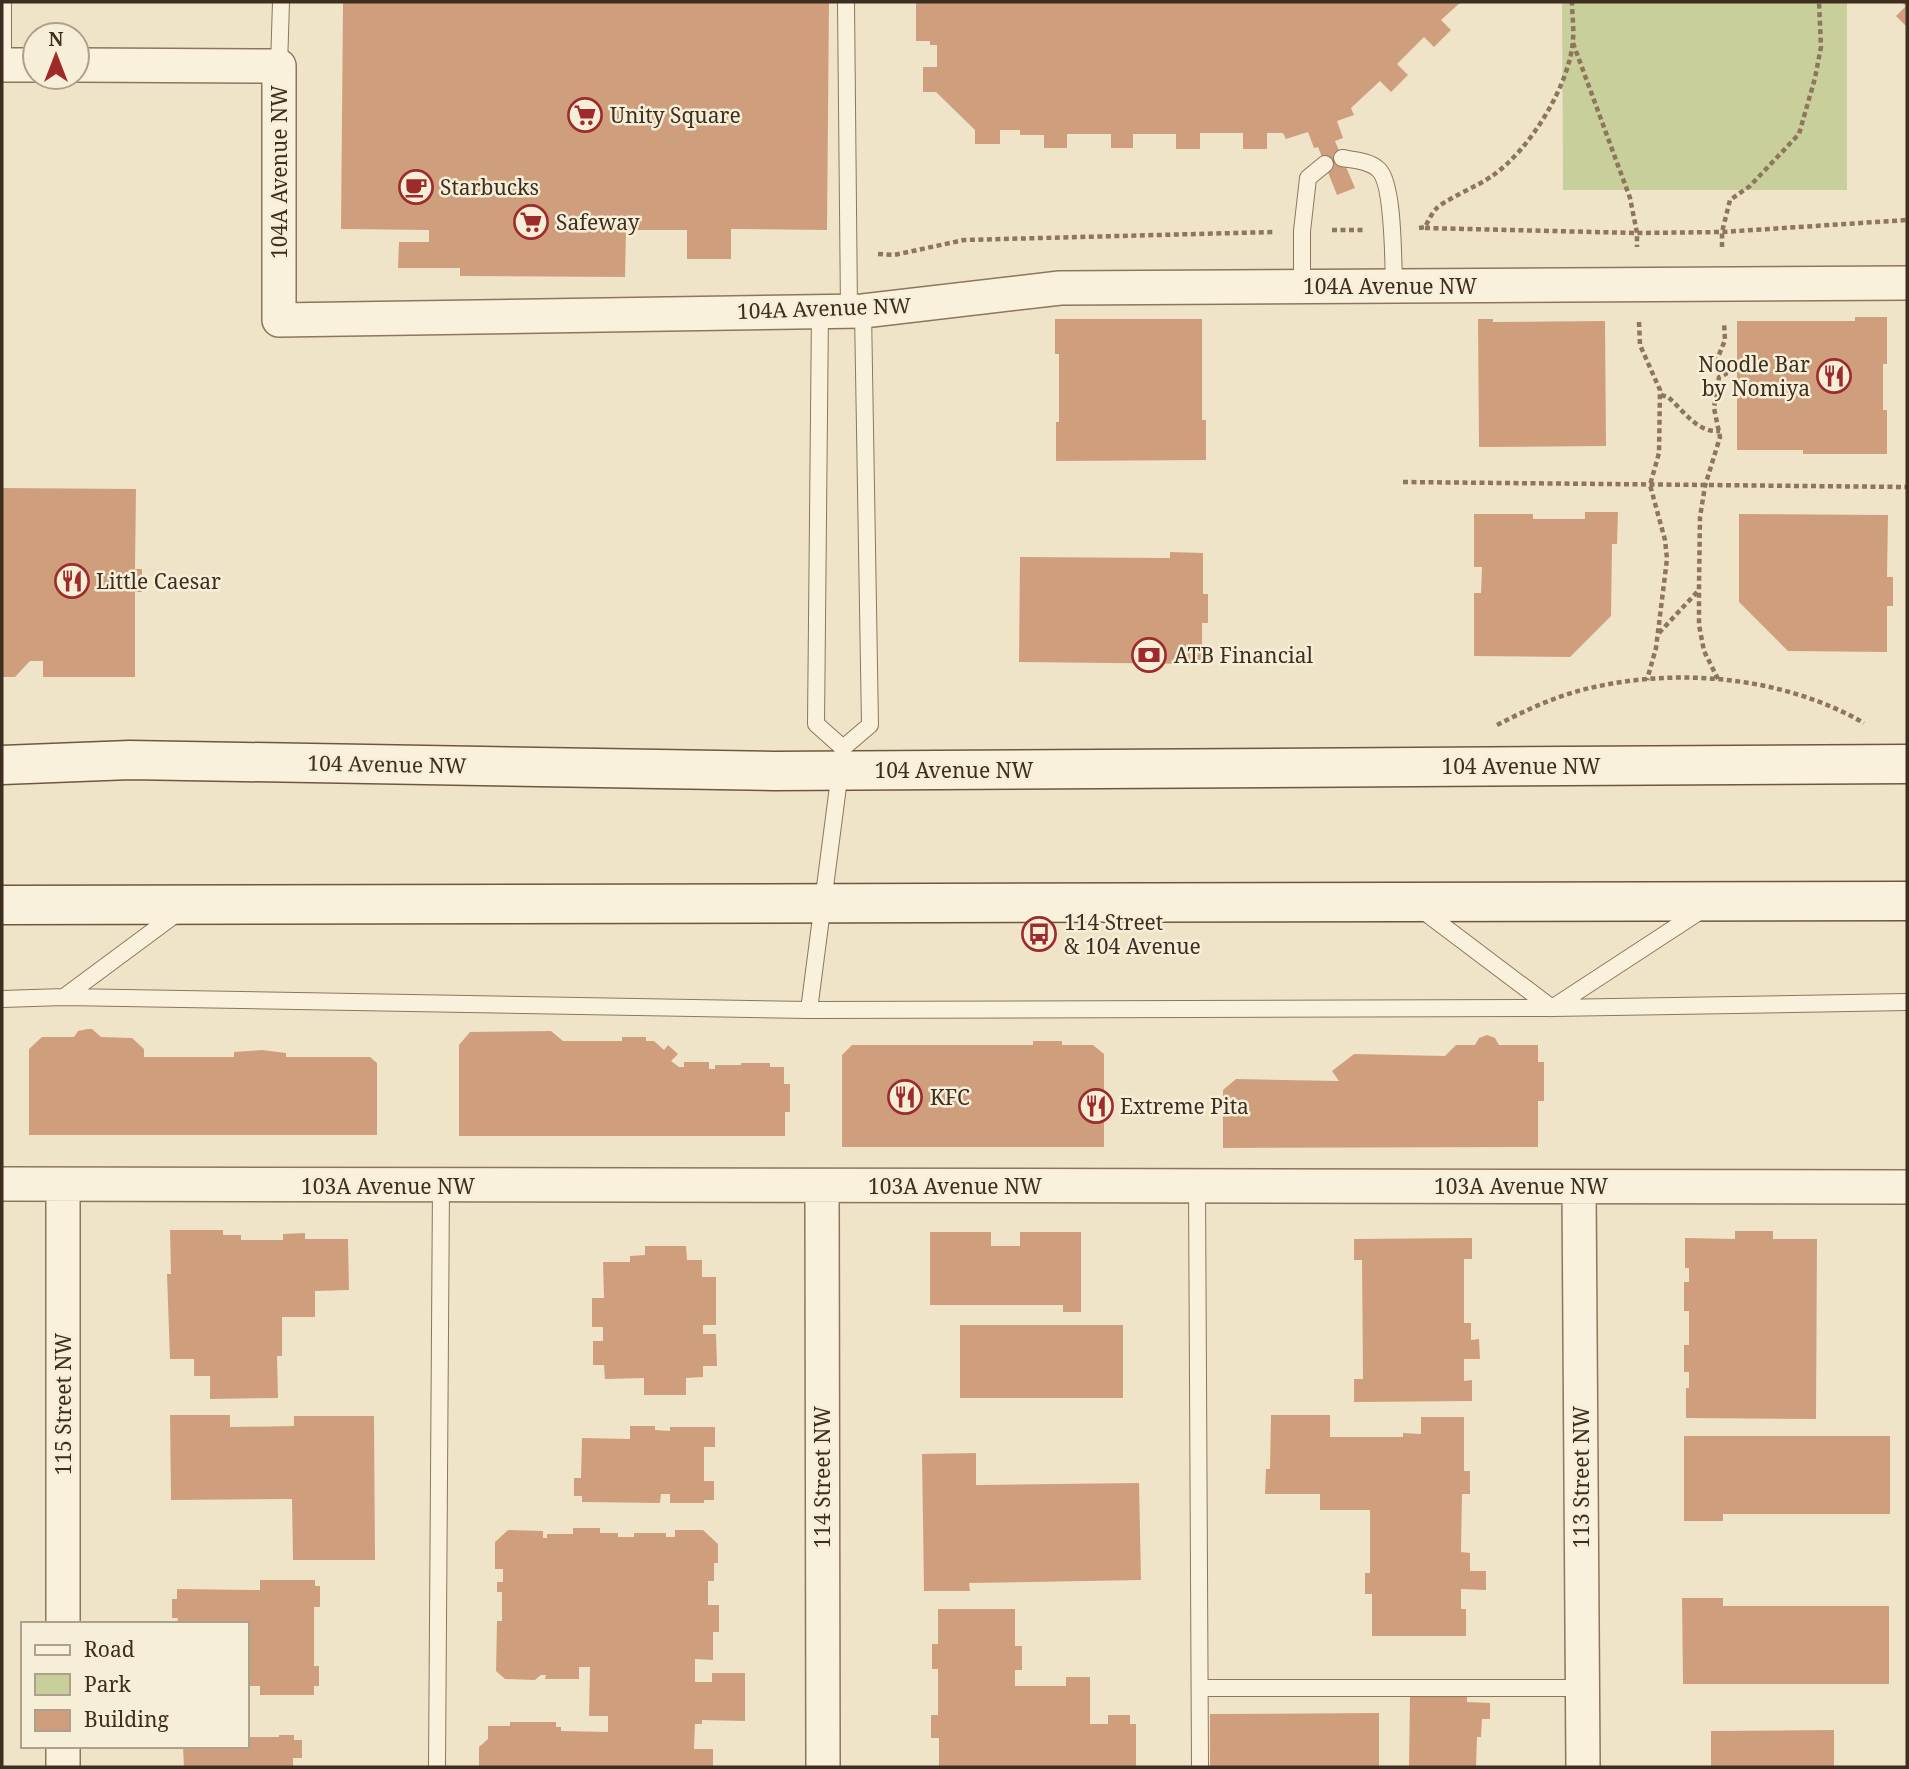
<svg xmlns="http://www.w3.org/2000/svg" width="1909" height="1769" font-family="'Noto Serif',serif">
  <rect width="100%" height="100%" fill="#f0e4c8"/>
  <path fill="#c9cf9b" d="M 1562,2 L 1847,2 L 1847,190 L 1563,190 Z"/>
  <path fill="#cf9f7d" d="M 343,2 L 829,2 L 827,230 L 731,229 L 731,259 L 687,259 L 687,230 L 626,230 L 625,277 L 460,276 L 460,268 L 398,268 L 399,242 L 429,242 L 429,230 L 341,229 Z
    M 916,2 L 1461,2 L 1441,20 L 1451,30 L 1434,47 L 1424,37 L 1397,64 L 1408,75 L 1391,92 L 1380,81 L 1351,108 L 1354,115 L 1337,121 L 1343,138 L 1335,141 L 1355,188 L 1337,195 L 1318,147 L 1314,148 L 1308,132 L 1286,139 L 1283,133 L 1267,133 L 1267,149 L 1243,149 L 1243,133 L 1200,133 L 1200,149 L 1176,149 L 1176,134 L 1133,134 L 1133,148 L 1111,148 L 1111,134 L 1067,134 L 1067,148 L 1044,148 L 1044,135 L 1020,135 L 1020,130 L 1000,130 L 1000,144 L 975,144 L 975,130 L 936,92 L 923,92 L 923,67 L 937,67 L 937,45 L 930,45 L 930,41 L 916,41 Z
    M 1901,2 L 1907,2 L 1907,27 L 1896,16 L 1906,6 Z
    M 1855,317 L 1887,317 L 1887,364 L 1883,364 L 1883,410 L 1887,410 L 1887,454 L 1803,454 L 1803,450 L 1737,450 L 1737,321 L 1855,321 Z
    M 1055,319 L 1202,319 L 1202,420 L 1206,420 L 1206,460 L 1056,461 L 1056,422 L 1059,422 L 1059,354 L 1055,354 Z
    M 1478,319 L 1493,319 L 1493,322 L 1605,321 L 1606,446 L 1479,447 Z
    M 2,488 L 136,489 L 135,569 L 142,569 L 142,592 L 135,592 L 135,677 L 43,677 L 43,661 L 30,661 L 15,677 L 2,677 Z
    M 1585,512 L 1618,512 L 1617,544 L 1612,544 L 1611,616 L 1570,657 L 1474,656 L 1474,593 L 1481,593 L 1482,567 L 1474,567 L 1474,514 L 1533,514 L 1533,519 L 1585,519 Z
    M 1739,514 L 1888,515 L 1887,577 L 1893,577 L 1893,606 L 1887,606 L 1887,652 L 1788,651 L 1739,602 Z
    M 1170,552 L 1203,553 L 1203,594 L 1208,594 L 1208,623 L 1202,623 L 1202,664 L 1019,662 L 1020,557 L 1170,558 Z
    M 88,1029 L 92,1029 L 101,1037 L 132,1038 L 144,1049 L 144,1057 L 234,1057 L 234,1052 L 262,1050 L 286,1053 L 286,1057 L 370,1057 L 377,1063 L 377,1135 L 29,1135 L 29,1049 L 42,1037 L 74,1037 L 78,1031 Z
    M 551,1031 L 563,1041 L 622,1041 L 622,1037 L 646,1037 L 646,1041 L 654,1041 L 664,1050 L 668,1045 L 678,1054 L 671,1061 L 679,1067 L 684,1067 L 684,1062 L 709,1062 L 709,1069 L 715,1069 L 715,1065 L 741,1065 L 741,1063 L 770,1063 L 770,1067 L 784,1067 L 784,1084 L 790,1084 L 790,1112 L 785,1112 L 785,1136 L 459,1136 L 459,1045 L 470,1032 Z
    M 1487,1035 L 1495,1038 L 1499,1045 L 1538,1045 L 1538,1062 L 1544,1062 L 1544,1101 L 1538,1101 L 1538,1147 L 1223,1148 L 1223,1090 L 1236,1079 L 1339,1081 L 1332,1071 L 1354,1054 L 1445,1056 L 1456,1045 L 1475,1045 L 1479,1038 Z
    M 1033,1041 L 1062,1041 L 1062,1045 L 1093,1045 L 1104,1054 L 1104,1147 L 842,1147 L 842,1055 L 852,1045 L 1033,1045 Z
    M 170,1230 L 223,1230 L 223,1235 L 241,1235 L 241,1240 L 283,1240 L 283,1234 L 305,1233 L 305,1239 L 348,1239 L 349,1290 L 315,1291 L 315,1317 L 282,1317 L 282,1356 L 277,1356 L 278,1398 L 210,1399 L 210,1376 L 194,1376 L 194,1359 L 170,1359 L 167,1274 L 171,1274 Z
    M 1735,1231 L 1773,1231 L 1773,1239 L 1817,1239 L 1816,1419 L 1686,1418 L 1686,1388 L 1689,1388 L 1689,1372 L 1684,1372 L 1684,1345 L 1689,1345 L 1689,1311 L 1684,1311 L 1684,1282 L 1689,1282 L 1689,1268 L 1685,1268 L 1685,1238 L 1735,1239 Z
    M 930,1232 L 991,1232 L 991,1246 L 1020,1246 L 1020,1232 L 1081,1232 L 1081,1312 L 1063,1312 L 1063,1305 L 930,1305 Z
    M 1472,1238 L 1472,1259 L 1464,1259 L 1464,1323 L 1471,1323 L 1471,1340 L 1479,1339 L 1480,1359 L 1464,1359 L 1464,1381 L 1472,1380 L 1472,1401 L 1354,1402 L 1354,1379 L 1363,1379 L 1362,1260 L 1354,1260 L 1354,1239 Z
    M 645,1246 L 686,1246 L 687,1260 L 702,1260 L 702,1277 L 716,1277 L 716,1325 L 703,1325 L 703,1334 L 716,1334 L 717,1366 L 703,1366 L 703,1377 L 686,1378 L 686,1395 L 644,1395 L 644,1378 L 605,1379 L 604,1365 L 593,1365 L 593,1341 L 603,1341 L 603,1327 L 592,1327 L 592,1298 L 604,1298 L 603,1262 L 630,1262 L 630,1256 L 645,1255 Z
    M 960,1325 L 1123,1325 L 1123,1398 L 960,1398 Z
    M 170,1415 L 230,1415 L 230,1427 L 294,1426 L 294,1416 L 374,1416 L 375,1560 L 293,1560 L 292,1499 L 171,1500 Z
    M 1271,1415 L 1330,1415 L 1330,1437 L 1403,1437 L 1403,1433 L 1421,1434 L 1421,1417 L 1464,1417 L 1464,1471 L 1470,1471 L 1470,1494 L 1462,1494 L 1461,1552 L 1470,1553 L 1470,1571 L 1486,1571 L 1486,1590 L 1461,1589 L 1461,1609 L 1466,1609 L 1466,1636 L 1372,1636 L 1372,1594 L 1365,1594 L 1365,1573 L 1370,1573 L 1370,1510 L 1320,1510 L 1320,1494 L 1265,1494 L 1266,1469 L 1270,1469 Z
    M 630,1426 L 655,1426 L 655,1430 L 670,1431 L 670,1427 L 715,1427 L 715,1447 L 704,1447 L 704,1481 L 714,1481 L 714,1500 L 704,1500 L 704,1503 L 670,1503 L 670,1494 L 661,1494 L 660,1503 L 582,1502 L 582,1496 L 574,1496 L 574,1478 L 581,1478 L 582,1438 L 630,1439 Z
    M 1684,1436 L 1890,1436 L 1890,1514 L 1723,1514 L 1723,1521 L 1684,1521 Z
    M 976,1453 L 976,1485 L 1139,1483 L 1141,1580 L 969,1583 L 970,1591 L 924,1591 L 922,1454 Z
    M 573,1528 L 600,1528 L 600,1533 L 618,1533 L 618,1537 L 634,1537 L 634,1533 L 666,1533 L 666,1537 L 675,1537 L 675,1530 L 703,1530 L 718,1544 L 718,1563 L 714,1563 L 714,1581 L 708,1581 L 708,1605 L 719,1605 L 719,1632 L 713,1632 L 713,1660 L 695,1659 L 695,1682 L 712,1682 L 712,1673 L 745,1673 L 745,1721 L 702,1720 L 702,1724 L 695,1724 L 694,1749 L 713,1749 L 713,1767 L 479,1767 L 479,1747 L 488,1739 L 488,1726 L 510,1726 L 510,1722 L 556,1722 L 556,1727 L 561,1727 L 561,1731 L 608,1732 L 608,1716 L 589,1716 L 590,1667 L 579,1667 L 579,1679 L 545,1679 L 546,1675 L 541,1675 L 535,1680 L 505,1679 L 496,1671 L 497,1621 L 502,1621 L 502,1592 L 497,1592 L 497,1582 L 503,1582 L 503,1569 L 495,1569 L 495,1542 L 508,1530 L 543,1531 L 543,1538 L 547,1538 L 547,1534 L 573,1534 Z
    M 260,1580 L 315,1580 L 315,1586 L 320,1586 L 320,1607 L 314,1607 L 314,1666 L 319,1666 L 319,1686 L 314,1686 L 314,1695 L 260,1695 L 260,1686 L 247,1686 L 247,1624 L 177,1624 L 178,1618 L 172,1618 L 172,1599 L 177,1599 L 177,1589 L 260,1590 Z
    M 1682,1598 L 1723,1598 L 1723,1606 L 1889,1606 L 1889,1684 L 1683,1684 Z
    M 938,1609 L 1015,1609 L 1015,1646 L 1022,1646 L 1022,1670 L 1015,1670 L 1015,1686 L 1066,1686 L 1066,1677 L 1090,1677 L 1090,1724 L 1108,1724 L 1108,1715 L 1130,1715 L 1130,1724 L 1136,1724 L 1136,1767 L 939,1767 L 939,1738 L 931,1738 L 931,1715 L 938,1715 L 938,1669 L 932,1669 L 932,1644 L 938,1644 Z
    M 1410,1695 L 1467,1696 L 1467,1702 L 1490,1703 L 1490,1719 L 1482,1719 L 1481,1737 L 1477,1737 L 1476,1767 L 1409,1767 Z
    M 1379,1713 L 1379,1767 L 1210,1767 L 1210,1714 Z
    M 1834,1730 L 1834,1767 L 1711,1767 L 1711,1731 Z
    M 279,1735 L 294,1735 L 294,1740 L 302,1740 L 302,1758 L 293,1758 L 293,1767 L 184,1767 L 183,1746 L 247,1746 L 247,1737 L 279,1737 Z"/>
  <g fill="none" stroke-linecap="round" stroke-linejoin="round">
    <g stroke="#8d765c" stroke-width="18">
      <path id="service" d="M 3,2 L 3,65
        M 846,2 L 849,311
        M 279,66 L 281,2
        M 1342,158 C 1354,160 1370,161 1379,170 C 1394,185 1393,262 1394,285
        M 1302,286 L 1302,231 L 1308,178 L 1325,164
        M 820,311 L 816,724 L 843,748
        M 1422,910 L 1552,1008 L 1705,908
        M 64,997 L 180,911
        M 2,999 L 64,997 L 809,1010 L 1552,1008 L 1907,1002
        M 809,1010 L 843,748 L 870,725 L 863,311
        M 1197,1185 L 1200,1767
        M 1200,1688 L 1583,1688
        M 437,1767 L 441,1186"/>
    </g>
    <g stroke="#8d765c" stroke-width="36">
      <path id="minor" d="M 2,65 L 35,65
        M 77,65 L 279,66 L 279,320 L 863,311 L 1060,288 L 1907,283
        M 2,1184 L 1907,1187
        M 63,1185 L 63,1624
        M 822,1186 L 823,1767
        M 1579,1187 L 1583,1767
        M 63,1746 L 63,1767"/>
    </g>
    <g stroke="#6f573f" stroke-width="41">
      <path id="secondary" d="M 2,765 L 130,760 L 774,771 L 1907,764
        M 2,905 L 1907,901"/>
    </g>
    <path stroke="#8d765c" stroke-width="4.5" stroke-dasharray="5 3.5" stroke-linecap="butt" d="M 1573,43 L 1630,198 L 1637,233 L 1637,247
      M 1419,228 L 1425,227 C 1428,222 1431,214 1436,209 C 1442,201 1480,185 1492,176 C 1529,151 1570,85 1573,40 C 1574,27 1572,14 1572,2
      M 1425,228 L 1637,233 L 1722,232 L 1907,220
      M 1332,230 L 1365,230
      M 1722,247 L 1722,232 L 1730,200 L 1750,186 L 1799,134 L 1815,78 L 1821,47 L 1819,2
      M 878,254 L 894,255 L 964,240 L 1274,232
      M 1639,322 L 1640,345 L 1660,390 L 1659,453 L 1650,485 L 1665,540 L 1667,559 L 1656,648 L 1647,680
      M 1661,395 L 1668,397 C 1684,411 1697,433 1720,431
      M 1403,482 L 1907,487
      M 1659,633 L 1698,591
      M 1718,679 L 1704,651 L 1699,625 L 1699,585 L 1700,517 L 1705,486 L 1720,437 L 1714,408 L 1719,377 L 1726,374 L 1726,368 L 1714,367 L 1725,340 L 1724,322
      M 1497,725 C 1526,710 1558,695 1590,688 C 1680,667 1784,677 1864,723"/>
    <use href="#service" stroke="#faf1dc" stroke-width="16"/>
    <use href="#minor" stroke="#faf1dc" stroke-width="33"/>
    <use href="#secondary" stroke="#faf1dc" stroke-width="38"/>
  </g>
  <defs>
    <g id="supermarket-ring" transform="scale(1.75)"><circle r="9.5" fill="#f7eed8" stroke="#9e2a2b" stroke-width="1.5"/><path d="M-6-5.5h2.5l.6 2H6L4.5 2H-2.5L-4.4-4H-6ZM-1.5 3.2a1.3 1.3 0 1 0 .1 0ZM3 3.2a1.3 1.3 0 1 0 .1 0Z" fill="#9e2a2b"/></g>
    <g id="cafe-ring" transform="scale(1.75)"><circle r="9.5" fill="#f7eed8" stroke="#9e2a2b" stroke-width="1.5"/><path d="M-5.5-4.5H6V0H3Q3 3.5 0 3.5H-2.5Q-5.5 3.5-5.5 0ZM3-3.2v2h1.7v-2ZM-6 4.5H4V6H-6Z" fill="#9e2a2b"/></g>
    <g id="restaurant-ring" transform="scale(1.75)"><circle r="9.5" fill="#f7eed8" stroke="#9e2a2b" stroke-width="1.5"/><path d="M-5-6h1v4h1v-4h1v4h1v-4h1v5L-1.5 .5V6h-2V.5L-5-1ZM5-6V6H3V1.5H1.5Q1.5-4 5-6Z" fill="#9e2a2b"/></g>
    <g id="bank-ring" transform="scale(1.75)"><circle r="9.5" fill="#f7eed8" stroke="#9e2a2b" stroke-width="1.5"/><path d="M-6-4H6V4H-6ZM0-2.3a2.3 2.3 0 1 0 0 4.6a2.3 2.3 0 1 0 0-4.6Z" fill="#9e2a2b"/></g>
    <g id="bus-ring" transform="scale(1.75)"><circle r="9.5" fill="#f7eed8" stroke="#9e2a2b" stroke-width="1.5"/><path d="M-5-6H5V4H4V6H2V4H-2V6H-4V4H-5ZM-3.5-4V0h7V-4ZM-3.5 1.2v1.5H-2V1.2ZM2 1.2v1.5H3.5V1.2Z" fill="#9e2a2b"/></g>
  </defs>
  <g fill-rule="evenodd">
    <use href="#supermarket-ring" x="585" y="115"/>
    <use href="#cafe-ring" x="416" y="187"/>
    <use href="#supermarket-ring" x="531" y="222"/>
    <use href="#restaurant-ring" x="1834" y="376"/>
    <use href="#restaurant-ring" x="72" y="581"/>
    <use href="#bank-ring" x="1149" y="655"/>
    <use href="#bus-ring" x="1039" y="934"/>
    <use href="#restaurant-ring" x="905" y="1097"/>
    <use href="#restaurant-ring" x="1096" y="1106"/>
  </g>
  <g text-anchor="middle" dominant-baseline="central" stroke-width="5" stroke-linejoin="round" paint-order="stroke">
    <g font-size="21" fill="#3d2e20" stroke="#f7eed8" text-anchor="start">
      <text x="610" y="115">Unity Square</text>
      <text x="440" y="187">Starbucks</text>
      <text x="556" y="222">Safeway</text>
      <text x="1810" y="364" text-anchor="end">Noodle Bar<tspan x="1810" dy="24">by Nomiya</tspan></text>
      <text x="96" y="581">Little Caesar</text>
      <text x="1174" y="655">ATB Financial</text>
      <text x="1064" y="922">114 Street<tspan x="1064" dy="24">&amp; 104 Avenue</tspan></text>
      <text x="930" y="1097">KFC</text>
      <text x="1120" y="1106">Extreme Pita</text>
    </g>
    <g font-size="21" fill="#3d2e20" stroke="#f7eed8">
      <text transform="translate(279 172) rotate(-90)">104A Avenue NW</text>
      <text x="1390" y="286">104A Avenue NW</text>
      <text transform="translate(824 308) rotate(-2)">104A Avenue NW</text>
      <text transform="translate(387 764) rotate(1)">104 Avenue NW</text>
      <text x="1521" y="766">104 Avenue NW</text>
      <text x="954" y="770">104 Avenue NW</text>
      <text x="388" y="1186">103A Avenue NW</text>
      <text x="955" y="1186">103A Avenue NW</text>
      <text x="1521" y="1186">103A Avenue NW</text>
      <text transform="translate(63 1404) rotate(-90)">115 Street NW</text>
      <text transform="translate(822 1477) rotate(-90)">114 Street NW</text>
      <text transform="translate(1581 1477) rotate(-90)">113 Street NW</text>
    </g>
  </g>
  <rect width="1909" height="1769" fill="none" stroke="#3d2e20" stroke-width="7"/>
  <rect x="21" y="1622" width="228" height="126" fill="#f7eed8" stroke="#ada18e" stroke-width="2"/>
  <rect x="35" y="1645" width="35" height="10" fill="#faf1dc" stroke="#ada18e" stroke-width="2"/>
  <text x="84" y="1657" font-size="21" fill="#3d2e20">Road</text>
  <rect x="35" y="1674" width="35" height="21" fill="#c9cf9b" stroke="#ada18e" stroke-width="2"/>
  <text x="84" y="1692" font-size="21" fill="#3d2e20">Park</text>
  <rect x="35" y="1710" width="35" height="21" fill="#cf9f7d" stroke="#ada18e" stroke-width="2"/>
  <text x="84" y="1727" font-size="21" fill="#3d2e20">Building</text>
  <g transform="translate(56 56)"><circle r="33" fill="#f7eed8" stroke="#ada18e" stroke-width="2"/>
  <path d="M0-5L12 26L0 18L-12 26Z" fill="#9e2a2b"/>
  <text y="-10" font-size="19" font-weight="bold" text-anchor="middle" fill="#3d2e20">N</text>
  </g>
</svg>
